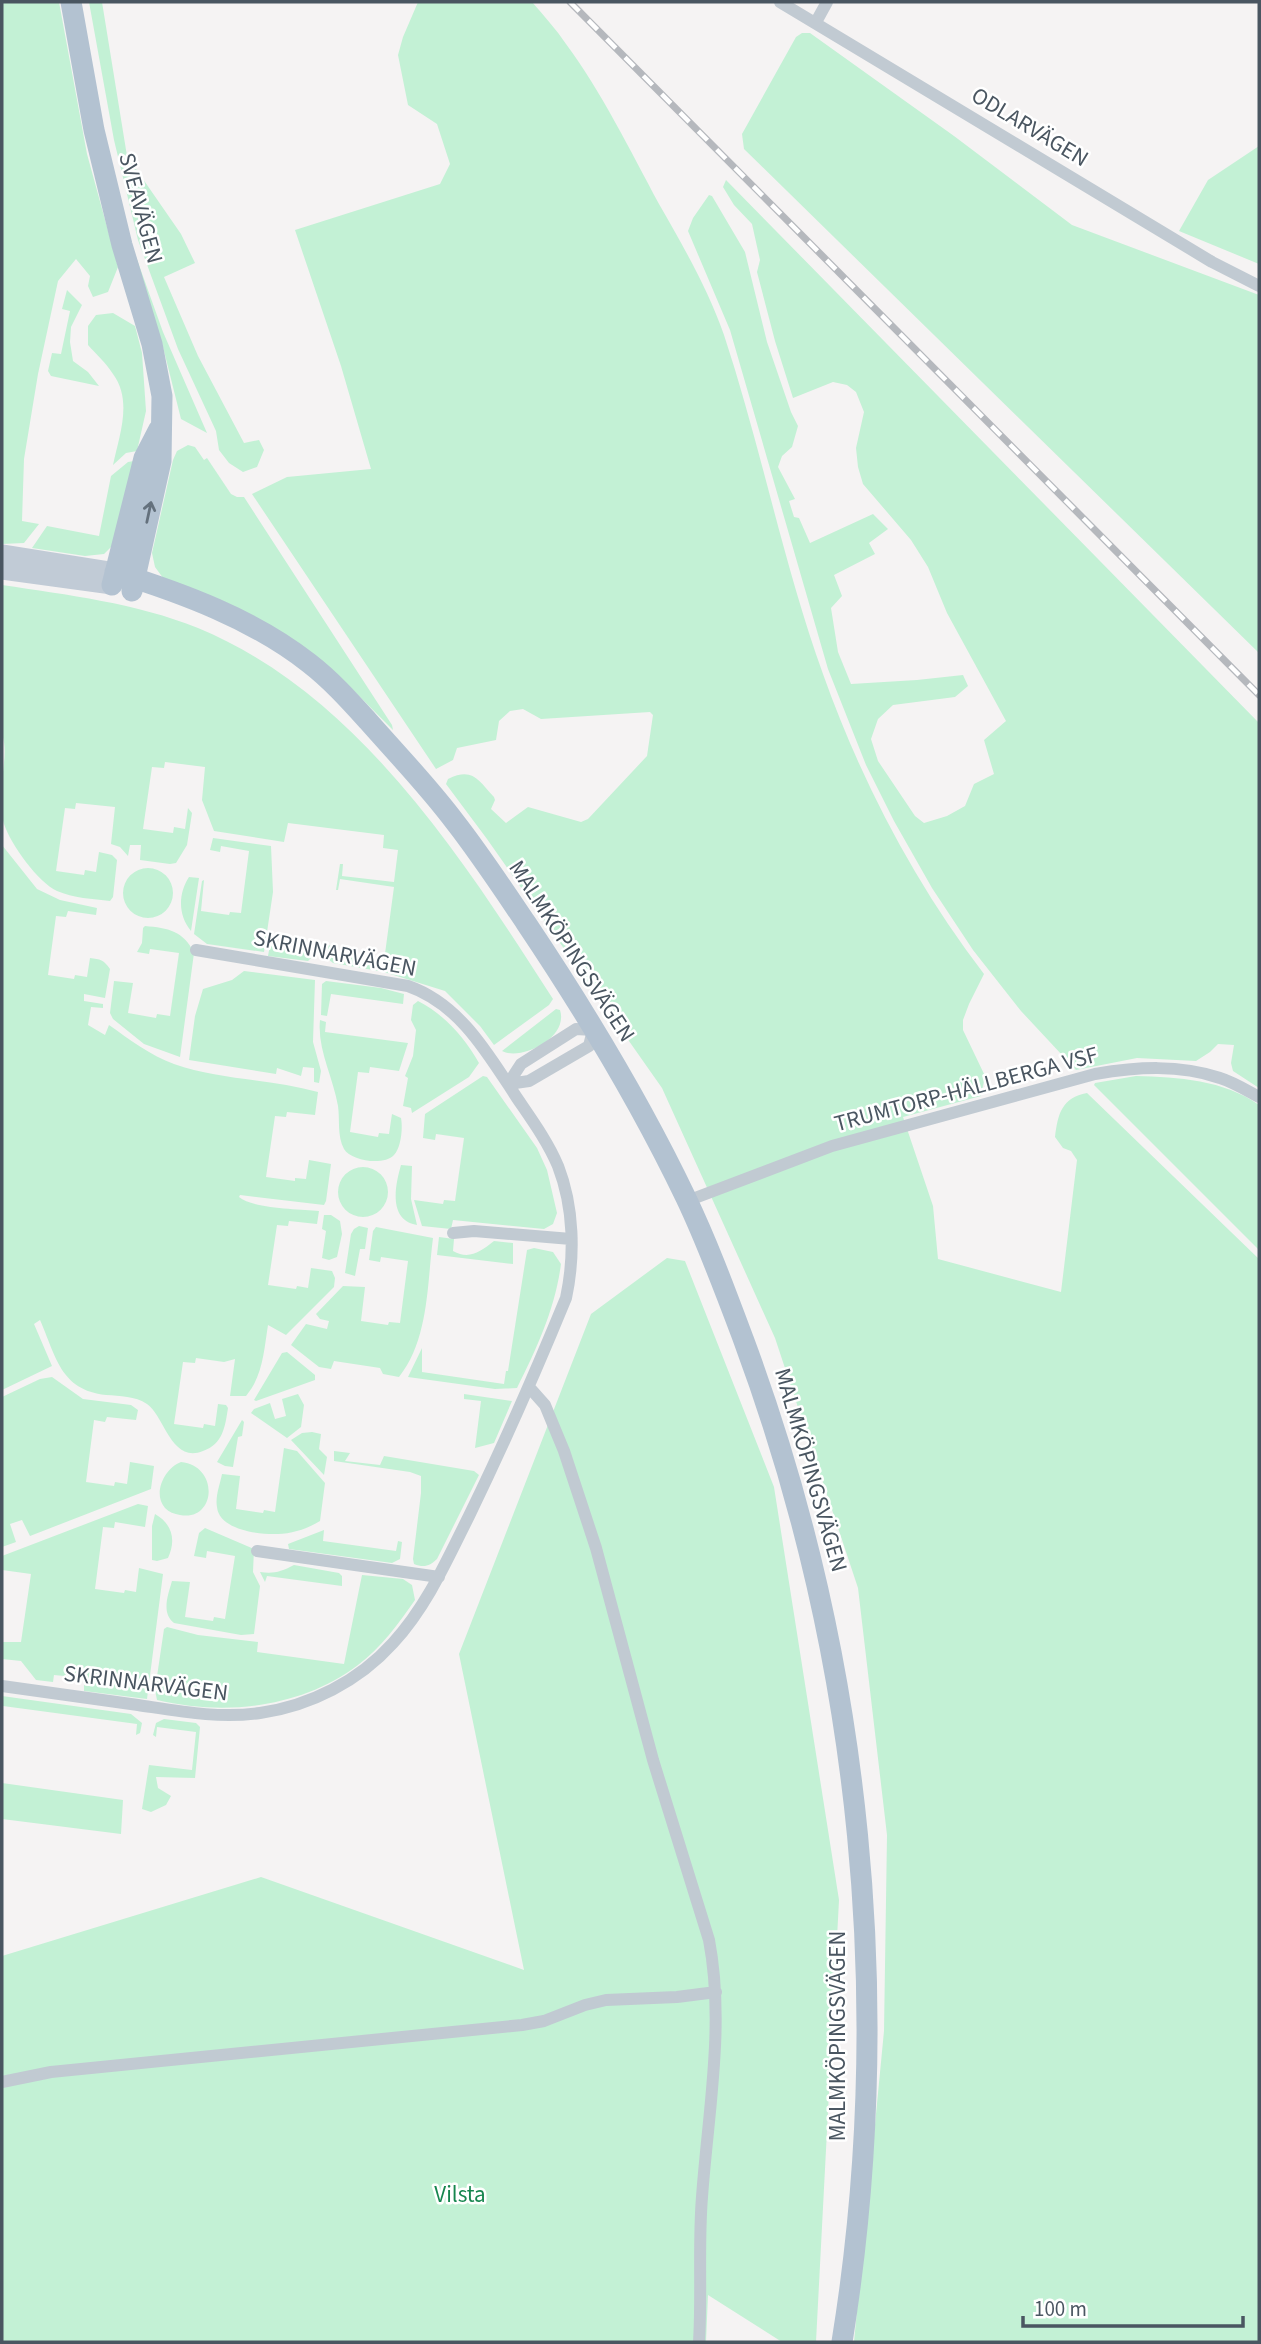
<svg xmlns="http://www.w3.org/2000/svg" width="1261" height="2344" font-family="'Source Sans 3',sans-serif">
  <rect width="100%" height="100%" fill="#f5f3f3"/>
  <path fill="#c3f1d5" d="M 2,2 L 59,2 L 87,154 L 118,267 L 108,292 L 93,297 L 88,286 L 90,276 L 76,259 L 58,281 L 38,374 L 24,459 L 22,521 L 39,524 L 24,543 L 2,544 Z
    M 89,2 L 102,2 L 127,156 L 181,234 L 195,263 L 164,277 L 198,356 L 244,443 L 259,440 L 264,450 L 257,467 L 243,472 L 229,463 L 219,450 L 216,431 L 178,349 L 138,240 L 114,140 Z
    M 418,2 L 532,2 C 544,16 556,29 566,44 C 601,91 631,152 659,204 C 683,246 708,289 724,335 C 761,447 783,563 823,674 C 861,781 915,884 984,974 L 969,1004 L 963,1020 L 963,1030 L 985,1076 L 981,1096 L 903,1117 L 933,1206 L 938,1259 L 1061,1292 L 1077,1160 L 1071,1151 L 1063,1148 L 1055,1137 C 1058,1113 1062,1098 1087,1093 L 1259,1259 L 1259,2342 L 854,2342 L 884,2031 L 887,1835 L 858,1588 L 775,1338 L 662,1088 L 487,839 L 446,784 L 448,779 C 473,767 478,780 494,797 L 495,800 L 491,809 L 506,823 L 528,807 L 581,822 L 588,819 L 647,756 L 653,715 L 650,712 L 541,719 L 523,709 L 510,711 L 499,721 L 496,740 L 457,748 L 453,760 L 436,769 L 252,494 L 287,477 L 371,469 L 341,366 L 295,230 L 440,184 L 450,164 L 437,124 L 408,105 L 398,55 L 403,37 Z
    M 802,33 L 810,33 L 954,136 L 1072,225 L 1259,295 L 1259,653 L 744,149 L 742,134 L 796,37 Z
    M 105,135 L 125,226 L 163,332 L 207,433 L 181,419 L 162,343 L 122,221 Z
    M 1259,146 L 1259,264 L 1179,231 L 1208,180 Z
    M 726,180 L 1259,723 L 1259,1088 L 1233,1071 L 1231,1063 L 1234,1045 L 1218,1044 L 1210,1052 L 1196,1061 L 1137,1058 L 1076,1070 L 1021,1011 L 973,950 L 932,888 L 894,821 L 866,765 L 828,669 L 730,330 L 688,231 L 693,218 L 709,195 L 712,196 L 745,252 L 767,342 L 791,412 L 798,426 L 792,447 L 782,456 L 778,467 L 795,499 L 789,501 L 794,517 L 799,518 L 810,543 L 873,514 L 888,529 L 869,543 L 875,554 L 834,575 L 842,596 L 831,608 L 838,652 L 851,684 L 917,680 L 963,675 L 968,686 L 955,697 L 893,705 L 878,719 L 871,739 L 878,761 L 915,816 L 924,823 L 947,816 L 965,806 L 974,784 L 994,774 L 984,740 L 1006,721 L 947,613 L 928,567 L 911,540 L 863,484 L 858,467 L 856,448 L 864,412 L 856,392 L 847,385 L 833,382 L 793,398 L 775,341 L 757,272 L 760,260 L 752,224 L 734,205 L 723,187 Z
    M 67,290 L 82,305 L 71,327 L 70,342 L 73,361 L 88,372 L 99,386 L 51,376 L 48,371 L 52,353 L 61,354 L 70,311 L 62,309 Z
    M 113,313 L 135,326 L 142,353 L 146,411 L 137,451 L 126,453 L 113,465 C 119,436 133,401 113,374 C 106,363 96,354 88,345 L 88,326 L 96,315 Z
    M 188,445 L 195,447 L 204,460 L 207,458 L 231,494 L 237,497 L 244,497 L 392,725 L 393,730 L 346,683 L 166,582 L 155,567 L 152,553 L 173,460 L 177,451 Z
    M 134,461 L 116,542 L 104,554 L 85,556 L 32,548 L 47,526 L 99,536 L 111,476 L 128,462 Z
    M 2,585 C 68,595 136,603 198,628 C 358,694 463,859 553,999 L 549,1005 L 494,1045 L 480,1026 L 445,991 L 384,972 L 333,963 L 328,959 L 327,946 L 331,945 L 330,954 L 384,961 L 394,887 L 340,879 L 338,890 L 336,890 L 340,864 L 343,864 L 342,876 L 394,882 L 398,850 L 383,848 L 384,835 L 288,823 L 284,842 L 214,831 L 202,800 L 205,767 L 165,762 L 164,768 L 152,767 L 143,829 L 173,833 L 174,827 L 185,829 L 188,808 L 192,813 L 187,845 L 176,863 L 170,864 L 140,860 L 141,845 L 130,845 L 128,856 L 120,847 L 111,844 L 115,807 L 76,803 L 75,809 L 65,808 L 56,871 L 84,875 L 85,870 L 96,872 L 99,852 L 112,855 L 117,860 L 113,897 L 110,901 C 93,899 73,898 57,891 C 38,882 11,845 4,824 C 0,814 3,798 2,787 C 2,768 8,752 2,734 Z
    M 213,838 L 271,846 L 273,892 L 264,952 L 207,944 L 194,934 L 202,881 L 204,880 L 201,911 L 229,915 L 230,912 L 241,913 L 249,851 L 221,846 L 220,852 L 210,850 Z
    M 2,845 L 37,889 L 60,900 L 97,908 L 96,915 L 68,911 L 66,917 L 56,916 L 48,975 L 74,979 L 75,975 L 87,977 L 90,958 C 100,959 104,960 110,969 L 105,998 L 84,994 L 84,1001 L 103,1004 L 103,1008 L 91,1007 L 88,1025 L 105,1035 L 109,1025 C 129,1039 151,1056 174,1064 C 220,1080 271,1079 318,1092 L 315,1115 L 287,1112 L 286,1117 L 275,1116 L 266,1177 L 295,1181 L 295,1178 L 306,1179 L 309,1160 L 331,1164 L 326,1201 L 324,1205 L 240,1195 L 239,1197 C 254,1209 299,1209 319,1211 L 317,1224 L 289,1221 L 288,1226 L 277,1225 L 268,1285 L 296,1289 L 297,1286 L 308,1288 L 311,1268 L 332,1271 L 335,1278 L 334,1287 L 286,1335 L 268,1325 C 264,1350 263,1376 246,1396 L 230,1396 L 235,1359 L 224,1362 L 196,1358 L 195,1363 L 183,1362 L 174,1424 L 203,1428 L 204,1424 L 215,1426 L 218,1404 L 226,1405 L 228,1408 C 225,1427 223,1444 203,1451 C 171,1464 164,1415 147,1404 C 135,1396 120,1396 106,1395 C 60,1390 56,1356 40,1320 L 34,1324 L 52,1366 L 2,1390 Z
    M123 893a25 25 0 1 1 50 0a25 25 0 1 1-50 0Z
    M 189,877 L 199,878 L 191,931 C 178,915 178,894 189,877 Z
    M 145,926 C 168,928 184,931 194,953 L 180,1057 L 144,1044 L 113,1019 L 110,1013 L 114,981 L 133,983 L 128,1013 L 156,1018 L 157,1014 L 170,1016 L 179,953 L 150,949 L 149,954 L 137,952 L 142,943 L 143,928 Z
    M 314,940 L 316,941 L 314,955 L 308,961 L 268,956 L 270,945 L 312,951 Z
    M 244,971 L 315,980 L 313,1042 L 321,1071 L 319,1083 L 314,1082 L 314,1068 L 303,1067 L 301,1076 L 277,1068 L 276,1074 L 189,1060 L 195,1016 L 203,989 L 232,980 Z
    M 326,981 L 381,988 L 404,994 L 403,1004 L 331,994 L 327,1016 L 321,1015 L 322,984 Z
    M 418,1001 C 445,1015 464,1037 479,1063 L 469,1077 L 412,1113 L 411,1108 L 403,1106 L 408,1078 L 405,1076 L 413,1056 L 416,1030 L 411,1020 L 413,1005 Z
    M 556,1009 L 560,1010 C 569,1038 521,1061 502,1051 Z
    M 320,1020 L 326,1022 L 325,1032 L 408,1043 L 399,1071 L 370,1067 L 369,1073 L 358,1072 L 350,1132 L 378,1137 L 379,1133 L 389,1134 L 392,1114 L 401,1118 C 403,1128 401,1148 394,1155 C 384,1166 351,1161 344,1149 C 337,1136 340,1120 338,1106 C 333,1077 317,1049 320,1020 Z
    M 483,1076 L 487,1077 L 537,1148 L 547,1170 L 557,1213 L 553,1224 L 544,1229 L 453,1220 L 451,1229 L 422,1226 L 414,1200 L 443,1204 L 444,1200 L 455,1201 L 464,1138 L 436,1134 L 435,1140 L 423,1138 L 425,1114 Z
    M 1136,1076 C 1178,1077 1224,1080 1259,1105 L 1259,1250 L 1094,1085 L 1095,1083 Z
    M 401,1165 L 412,1166 L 411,1199 L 417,1225 C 388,1220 395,1186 401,1165 Z
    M338 1192a25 25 0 1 1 50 0a25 25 0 1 1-50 0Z
    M 324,1215 L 331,1215 L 340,1221 L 342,1234 L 337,1257 L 329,1260 L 322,1258 L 326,1231 L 322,1229 Z
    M 359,1226 L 368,1228 L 365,1249 L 360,1249 L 355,1276 L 345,1273 L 351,1234 L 354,1229 Z
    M 376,1227 L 433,1238 C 427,1284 429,1339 399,1377 L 383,1374 L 380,1368 L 334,1361 L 331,1369 L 319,1367 L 291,1345 L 306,1324 L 327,1329 L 329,1321 L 320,1319 L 316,1314 L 343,1286 L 365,1287 L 361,1321 L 388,1325 L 389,1322 L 400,1323 L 408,1261 L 381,1257 L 380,1262 L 369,1260 L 373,1231 Z
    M 439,1237 L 454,1239 L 453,1251 C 469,1260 480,1252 494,1241 L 513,1243 L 513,1264 L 437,1255 Z
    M 534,1248 L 553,1252 L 561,1264 C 555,1309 537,1348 517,1388 L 495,1389 L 408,1377 L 422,1348 L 422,1372 L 504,1384 L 506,1371 L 508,1371 L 527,1250 Z
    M 667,1258 L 685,1261 L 774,1487 L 839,1900 L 816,2342 L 782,2342 L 708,2295 L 706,2342 L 2,2342 L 2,1956 L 261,1877 L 524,1970 L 459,1654 L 591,1314 Z
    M 287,1352 L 315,1375 L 315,1380 L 256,1401 L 254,1400 L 282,1353 Z
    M 52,1377 L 83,1399 L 131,1405 L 138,1410 L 136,1420 L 107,1417 L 105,1422 L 94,1420 L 86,1482 L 114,1486 L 115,1482 L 127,1484 L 130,1462 L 154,1466 L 151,1489 L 30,1536 L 22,1520 L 10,1524 L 16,1542 L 2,1547 L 2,1397 L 40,1379 Z
    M 298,1394 L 304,1405 L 301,1427 L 287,1438 L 251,1413 L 254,1409 L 270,1403 L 275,1419 L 286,1416 L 282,1399 Z
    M 464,1394 L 512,1401 L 494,1443 L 475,1448 L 481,1401 L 464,1399 Z
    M 242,1420 L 244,1422 L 242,1436 L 238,1437 L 233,1467 L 225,1466 L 217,1462 Z
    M 312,1432 L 321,1434 L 319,1449 L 327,1457 L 324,1475 L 291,1440 L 302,1433 Z
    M 284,1448 L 297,1451 L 325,1483 L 320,1521 C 309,1528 292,1534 278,1534 C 260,1535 219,1530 217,1507 C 215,1497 220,1484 222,1474 L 240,1476 L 236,1509 L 263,1513 L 264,1510 L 275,1512 Z
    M 334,1451 L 350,1453 L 345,1461 L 380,1465 L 384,1456 L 474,1471 L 479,1475 L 437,1559 C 430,1566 424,1568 414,1564 L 413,1559 L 421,1493 L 421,1476 L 410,1472 L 334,1461 Z
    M 181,1462 C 220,1466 216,1522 180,1515 C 174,1514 169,1512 165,1508 C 152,1493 165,1468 181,1462 Z
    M 138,1504 L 148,1506 L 145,1527 L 115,1522 L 114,1528 L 103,1527 L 95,1589 L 124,1593 L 125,1590 L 136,1592 L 139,1568 L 163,1574 L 147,1699 L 84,1691 L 84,1678 L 54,1675 L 53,1682 L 36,1680 L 21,1661 L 2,1659 L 2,1642 L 21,1642 L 31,1574 L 2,1570 L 2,1556 Z
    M 155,1514 C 173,1524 176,1541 168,1558 L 157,1561 L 152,1560 L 152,1526 Z
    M 205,1528 L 254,1549 L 253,1572 L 260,1586 L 254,1634 L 241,1635 L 174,1623 C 161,1613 168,1595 172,1581 L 190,1582 L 185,1617 L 213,1621 L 214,1617 L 225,1619 L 235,1556 L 207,1551 L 206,1558 L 194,1556 L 199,1533 Z
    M 324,1530 L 323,1541 L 396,1551 L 398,1541 L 402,1542 L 400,1559 L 392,1563 L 289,1549 L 288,1544 Z
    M 294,1565 L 339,1573 L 342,1576 L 342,1586 L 267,1576 L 265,1582 L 260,1572 C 273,1574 281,1572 294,1565 Z
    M 362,1575 L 403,1579 L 412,1585 L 415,1600 C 398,1624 381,1648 358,1665 C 301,1708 225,1716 157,1700 L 155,1690 L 164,1629 L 167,1627 L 198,1635 L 258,1642 L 257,1652 L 344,1664 Z
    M 2,1696 L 131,1714 L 142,1723 L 140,1733 L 136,1735 L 137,1724 L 3,1706 L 2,1711 Z
    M 164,1719 L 196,1723 L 200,1727 L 195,1778 L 156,1777 L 158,1788 L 171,1796 L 166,1805 L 151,1812 L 142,1809 L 149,1765 L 192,1770 L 196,1732 L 157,1727 L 156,1737 L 153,1735 L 156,1723 Z
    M 2,1783 L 123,1800 L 121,1834 L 2,1819 Z"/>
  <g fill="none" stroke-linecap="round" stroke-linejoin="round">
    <path stroke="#c1cad2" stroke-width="12" d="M 780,2 L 1212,262 L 1259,286
      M 816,22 L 827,2
      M 576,1029 L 593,1030 L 589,1046 L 529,1081 L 508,1084 L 521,1064 Z
      M 687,1201 L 832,1146 L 1095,1074 C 1137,1067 1179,1064 1220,1078 C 1233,1082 1246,1090 1259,1097
      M 453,1233 L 474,1231 L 571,1239
      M 529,1387 L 545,1405 L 564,1451 L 596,1548 L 653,1760 L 709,1940 C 725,2024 708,2113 702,2197 C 698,2246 702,2294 699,2342
      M 257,1551 L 439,1577
      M 2,1686 C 47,1692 93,1699 138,1705 C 178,1711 219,1719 260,1713 C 310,1706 359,1681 393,1643 C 427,1606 447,1560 469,1516 C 504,1444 536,1371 566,1298 C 575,1256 574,1207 558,1166 C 548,1142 532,1120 517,1098 C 488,1054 460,1004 408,986 L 196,950
      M 2,2082 L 51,2072 L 522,2025 L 544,2021 L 585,2005 L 606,2000 L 677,1997 L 716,1992"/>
    <path stroke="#c1cbd6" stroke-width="19" d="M 2,554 L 115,572
      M 2,570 L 112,585"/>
    <path stroke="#b3c2d1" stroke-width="21" d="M 71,2 L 94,130 L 122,245 L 152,344 L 162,396 L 161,461 L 132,591
      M 115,572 C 182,593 253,619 309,663 C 331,680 349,700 368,721 C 397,754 428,786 455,822 C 480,854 503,889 526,923 C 585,1011 640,1102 686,1198 C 708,1244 726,1293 744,1341 C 862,1659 896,2007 842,2342
      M 112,585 L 144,458 L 159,429"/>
    <g stroke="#b5b8bd" stroke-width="7">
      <path id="rail" d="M 570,2 L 1259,695"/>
    </g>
    <use href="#rail" stroke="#fff" stroke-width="4.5" stroke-dasharray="13" stroke-linecap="butt"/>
  </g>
  <defs><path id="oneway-shaft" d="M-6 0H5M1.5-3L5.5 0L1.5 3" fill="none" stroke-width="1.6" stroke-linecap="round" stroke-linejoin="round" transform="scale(1.75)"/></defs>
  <use stroke="#64717d" href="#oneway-shaft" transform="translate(149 512) rotate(-78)"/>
  <g text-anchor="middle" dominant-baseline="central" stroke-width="5" stroke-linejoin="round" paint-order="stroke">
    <g font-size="23" fill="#4a5661" stroke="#fff">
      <text transform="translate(1030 127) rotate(31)">ODLARVÄGEN</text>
      <text transform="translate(141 208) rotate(75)">SVEAVÄGEN</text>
      <text transform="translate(572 951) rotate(57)">MALMKÖPINGSVÄGEN</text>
      <text transform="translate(335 953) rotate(11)">SKRINNARVÄGEN</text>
      <text transform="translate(966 1089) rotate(-15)">TRUMTORP-HÄLLBERGA VSF</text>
      <text transform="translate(811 1470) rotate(74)">MALMKÖPINGSVÄGEN</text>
      <text transform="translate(146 1683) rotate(7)">SKRINNARVÄGEN</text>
      <text transform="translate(837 2036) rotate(-90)">MALMKÖPINGSVÄGEN</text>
    </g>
    <g font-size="23" fill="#17864f" stroke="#fff">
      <text x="460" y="2194">Vilsta</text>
    </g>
  </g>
  <rect width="1261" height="2344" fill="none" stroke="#4a5661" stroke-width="7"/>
  <path d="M1023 2316v10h220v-10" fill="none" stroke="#4a5661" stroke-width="3.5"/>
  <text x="1034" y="2316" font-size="21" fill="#4a5661" stroke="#ffffff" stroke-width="5" paint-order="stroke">100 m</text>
</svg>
